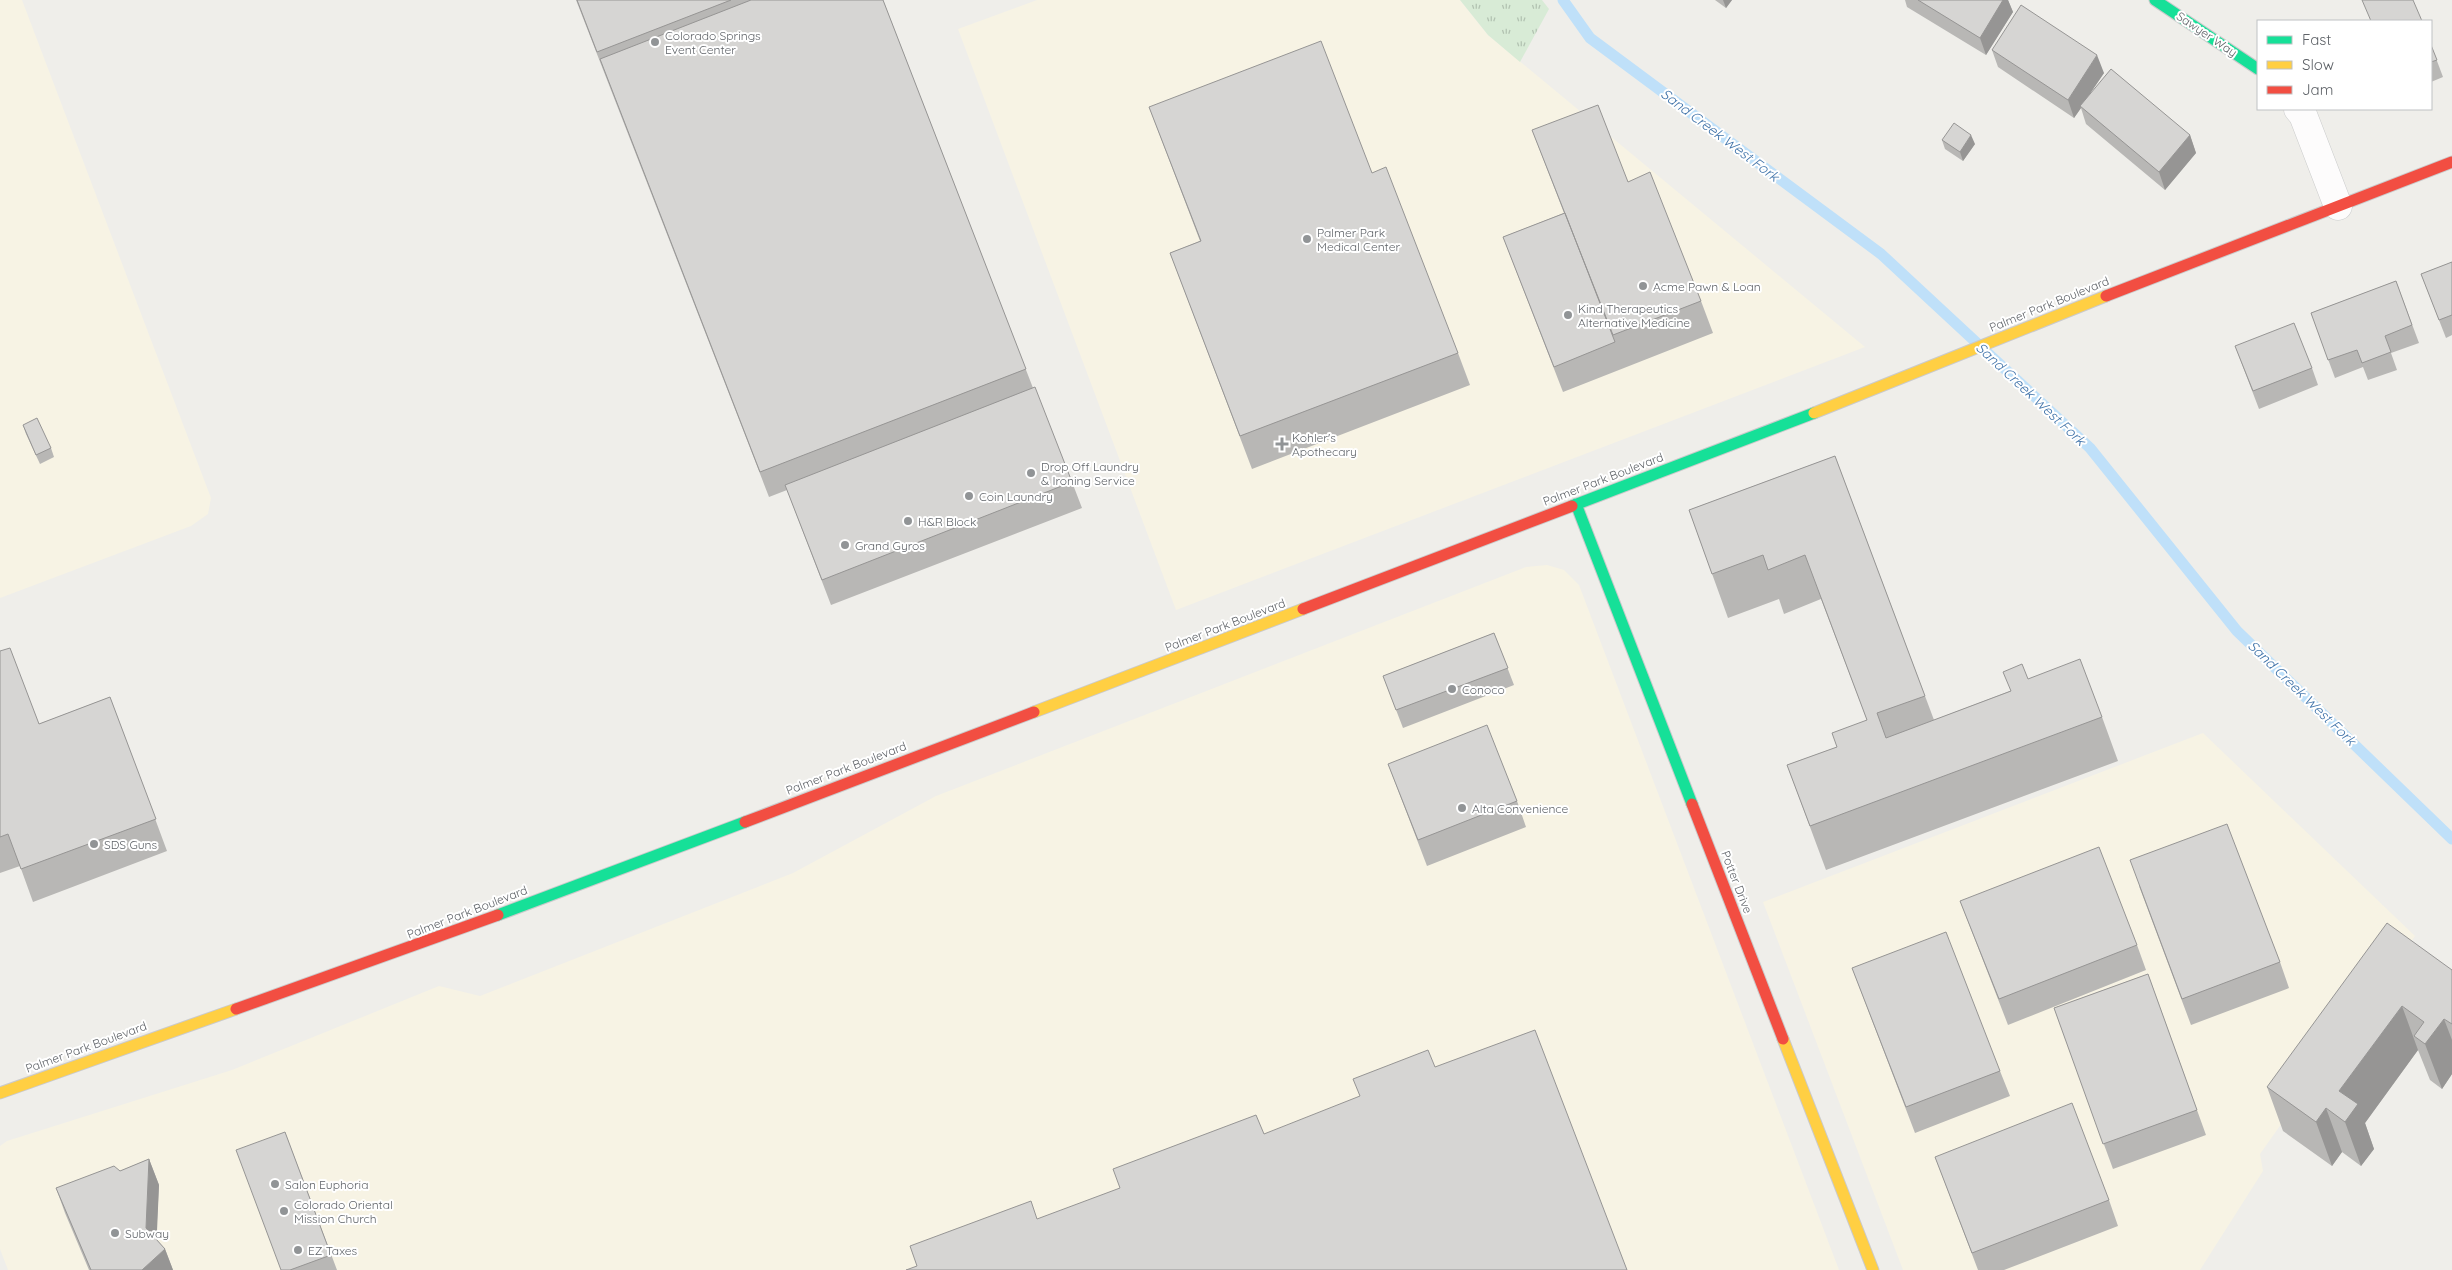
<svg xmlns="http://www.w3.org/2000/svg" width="2452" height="1270" font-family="Quicksand,sans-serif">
  <defs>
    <pattern id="grass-tufts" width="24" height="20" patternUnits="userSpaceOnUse" patternTransform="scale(1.25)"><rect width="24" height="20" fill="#d8ebd6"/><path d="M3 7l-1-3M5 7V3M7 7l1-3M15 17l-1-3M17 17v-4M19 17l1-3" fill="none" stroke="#b2c2b1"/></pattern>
  </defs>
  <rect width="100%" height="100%" fill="#efeeea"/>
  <path fill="#f7f3e4" d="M 0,0 L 22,0 L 211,498 L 208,514 L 191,526 L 0,598 Z
    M 1037,0 L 1460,0 L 1488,35 L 1865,347 L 1176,610 L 958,29 Z
    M 1547,565 L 1564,570 L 1579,585 L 1839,1270 L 8,1270 L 0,1249 L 0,1146 L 7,1141 L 232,1070 L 439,986 L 480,996 L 793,873 L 936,796 L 1526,567 Z
    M 2203,733 L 2415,936 L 2260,1154 L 2263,1171 L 2200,1270 L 1903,1270 L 1763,902 Z"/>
  <path fill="url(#grass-tufts)" d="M 1460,0 L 1542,0 L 1549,9 L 1520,62 L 1488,35 Z"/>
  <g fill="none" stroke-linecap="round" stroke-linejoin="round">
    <path stroke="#bfe0f9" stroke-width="11" d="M 1563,0 L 1590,38 L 1881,254 L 2090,448 L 2237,631 L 2452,839"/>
    <g stroke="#cbcccc" stroke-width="29">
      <path id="street" d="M 2298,109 L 2303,115 L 2338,206"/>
    </g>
    <g stroke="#cacacb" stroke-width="13">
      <path id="fast" d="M 2155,0 L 2258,69
        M 1576,504 L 1692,804
        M 1572,506 L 1814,413
        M 498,915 L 745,822"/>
    </g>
    <g stroke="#cacacb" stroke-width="13">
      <path id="slow" d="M 1814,413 L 2106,296
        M 1034,712 L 1303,609
        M 1783,1039 L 1873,1270
        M 0,1093 L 236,1009"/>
    </g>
    <g stroke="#cacacb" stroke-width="13">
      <path id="jam" d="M 2106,296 L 2452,162
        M 1303,609 L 1572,506
        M 1692,804 L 1783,1039
        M 745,822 L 1034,712
        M 236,1009 L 498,915"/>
    </g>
    <use href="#street" stroke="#fdfcfc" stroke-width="28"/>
    <use href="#fast" stroke="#16e098" stroke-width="11"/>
    <use href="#slow" stroke="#ffcf43" stroke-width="11"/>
    <use href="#jam" stroke="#f24e42" stroke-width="11"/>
  </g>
  <path fill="#b8b7b5" d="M 576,0 L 883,0 L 1033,388 L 1072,482 L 1082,508 L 831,605 L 787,490 L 769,497 Z
    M 1715,0 L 1732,0 L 1726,8 Z
    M 1905,0 L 2008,0 L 2013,12 L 1986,55 L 1907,7 Z
    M 2431,45 L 2443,77 L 2431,82 Z
    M 1992,50 L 2104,73 L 2087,98 L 2190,135 L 2196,153 L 2165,190 L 2086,124 L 2081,108 L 2074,118 L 1998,67 Z
    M 1149,107 L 1372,173 L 1458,353 L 1470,385 L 1252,469 L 1170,253 L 1200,241 Z
    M 1532,130 L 1701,301 L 1713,333 L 1563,392 L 1503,237 L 1564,213 Z
    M 1942,140 L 1975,144 L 1963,161 L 1945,149 Z
    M 2452,262 L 2452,335 L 2446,338 L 2421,274 Z
    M 2396,281 L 2419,343 L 2391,353 L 2397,370 L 2368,380 L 2363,367 L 2335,378 L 2311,313 Z
    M 2235,346 L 2312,368 L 2318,385 L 2259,409 Z
    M 23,425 L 51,448 L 54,457 L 40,464 L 26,434 Z
    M 1835,456 L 1934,720 L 2010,691 L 2028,679 L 2102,717 L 2118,761 L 1826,870 L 1787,765 L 1837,747 L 1867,720 L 1821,599 L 1784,614 L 1779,599 L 1728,618 L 1689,510 Z
    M 1494,633 L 1514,685 L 1403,728 L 1383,676 Z
    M 0,651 L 39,724 L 110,697 L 167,851 L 33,902 L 20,866 L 0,873 Z
    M 1388,764 L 1517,801 L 1526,827 L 1427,866 Z
    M 2139,886 L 2280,962 L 2289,988 L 2191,1025 Z
    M 1960,901 L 2137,945 L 2146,970 L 2008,1025 Z
    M 1852,968 L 2000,1071 L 2010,1096 L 1915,1133 Z
    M 2452,970 L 2452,1074 L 2442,1089 L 2430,1080 L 2418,1050 L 2365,1123 L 2374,1149 L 2361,1166 L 2342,1152 L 2332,1166 L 2283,1131 L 2267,1087 Z
    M 2148,974 L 2206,1135 L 2113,1169 L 2054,1008 Z
    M 285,1132 L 337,1270 L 281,1270 Z
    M 1935,1157 L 2109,1200 L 2118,1226 L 2004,1270 L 1978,1270 Z
    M 149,1159 L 159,1185 L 156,1239 L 165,1249 L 173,1270 L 89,1270 L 65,1213 L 56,1188 L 120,1171 Z"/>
  <path fill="#969594" d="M 1723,0 L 1732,0 L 1726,8 Z
    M 2003,0 L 2008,0 L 2013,12 L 1986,55 L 1980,38 Z
    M 2097,55 L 2104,73 L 2081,107 L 2080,106 L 2081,108 L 2074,118 L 2068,100 Z
    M 1971,135 L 1975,144 L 1963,161 L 1960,152 Z
    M 2190,135 L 2196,153 L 2165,190 L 2159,172 Z
    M 2402,1006 L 2418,1050 L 2365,1123 L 2374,1149 L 2361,1166 L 2345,1122 L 2339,1091 Z
    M 2444,1019 L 2452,1040 L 2452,1074 L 2442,1089 L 2425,1044 Z
    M 2326,1108 L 2342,1152 L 2332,1166 L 2316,1122 Z
    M 149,1159 L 159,1185 L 156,1254 L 146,1228 Z
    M 165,1249 L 173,1270 L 142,1270 Z"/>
  <path fill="#d6d5d3" stroke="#969594" d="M 577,0 L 731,0 L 597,52 Z
    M 751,0 L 883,0 L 1026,369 L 760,472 L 600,59 Z
    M 1918,0 L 2003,0 L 1980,38 Z
    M 2362,0 L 2413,0 L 2422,21 L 2371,21 Z
    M 2021,5 L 2097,55 L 2068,100 L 1992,50 Z
    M 1321,41 L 1372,173 L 1386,167 L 1458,353 L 1240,436 L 1170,253 L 1201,241 L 1149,107 Z
    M 2431,45 L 2437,60 L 2431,62 Z
    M 2111,69 L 2190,135 L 2159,172 L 2080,106 Z
    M 1598,105 L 1628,182 L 1650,172 L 1701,301 L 1613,335 L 1532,130 Z
    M 1954,123 L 1971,135 L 1960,152 L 1942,140 Z
    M 1565,213 L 1615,342 L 1554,367 L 1503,237 Z
    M 2452,262 L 2452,315 L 2439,320 L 2421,274 Z
    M 2396,281 L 2412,325 L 2385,336 L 2391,352 L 2362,363 L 2357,350 L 2328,360 L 2311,313 Z
    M 2294,323 L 2312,368 L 2253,391 L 2235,346 Z
    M 1035,387 L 1072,482 L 822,580 L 785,485 Z
    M 37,418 L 51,448 L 36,455 L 23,425 Z
    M 1835,456 L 1925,696 L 1877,713 L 1886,738 L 2011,691 L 2003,672 L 2022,664 L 2028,679 L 2080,659 L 2102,717 L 1810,826 L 1787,765 L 1837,747 L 1832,733 L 1867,720 L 1805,555 L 1768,570 L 1763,555 L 1712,574 L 1689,510 Z
    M 1494,633 L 1508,668 L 1396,710 L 1383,676 Z
    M 10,648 L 39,724 L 110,697 L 156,819 L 21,869 L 8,834 L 0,837 L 0,651 Z
    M 1487,725 L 1517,801 L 1418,840 L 1388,764 Z
    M 2227,824 L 2280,962 L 2182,999 L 2130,860 Z
    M 2099,847 L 2137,945 L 1999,999 L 1960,901 Z
    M 2387,923 L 2452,970 L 2452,1024 L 2444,1019 L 2425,1044 L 2414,1036 L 2424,1022 L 2402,1006 L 2339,1091 L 2358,1104 L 2345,1122 L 2326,1108 L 2316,1122 L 2267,1087 Z
    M 1946,932 L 2000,1071 L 1906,1107 L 1852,968 Z
    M 2148,974 L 2197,1110 L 2103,1144 L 2054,1008 Z
    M 1535,1030 L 1627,1270 L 906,1270 L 917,1266 L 910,1246 L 1031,1201 L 1037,1219 L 1120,1188 L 1113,1169 L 1256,1115 L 1264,1134 L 1360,1096 L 1353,1079 L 1428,1050 L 1435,1067 Z
    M 2072,1103 L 2109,1200 L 1972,1253 L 1935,1157 Z
    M 285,1132 L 331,1255 L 290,1270 L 281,1270 L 236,1150 Z
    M 149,1159 L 146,1228 L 165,1249 L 142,1270 L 91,1270 L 56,1188 L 114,1166 L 120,1171 Z"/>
  <g fill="#919496" stroke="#fff" stroke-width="2">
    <circle cx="655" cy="42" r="5"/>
    <circle cx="1307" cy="239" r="5"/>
    <circle cx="1643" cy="286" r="5"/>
    <circle cx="1568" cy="315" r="5"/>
    <path d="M1279.5 436.5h5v5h5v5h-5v5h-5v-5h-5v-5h5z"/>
    <circle cx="1031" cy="473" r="5"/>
    <circle cx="969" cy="496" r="5"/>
    <circle cx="908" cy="521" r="5"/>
    <circle cx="845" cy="545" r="5"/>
    <circle cx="1452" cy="689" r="5"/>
    <circle cx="1462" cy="808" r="5"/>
    <circle cx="94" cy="844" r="5"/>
    <circle cx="275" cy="1184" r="5"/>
    <circle cx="284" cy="1211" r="5"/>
    <circle cx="115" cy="1233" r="5"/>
    <circle cx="298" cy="1250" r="5"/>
  </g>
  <g text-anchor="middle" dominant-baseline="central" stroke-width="4" stroke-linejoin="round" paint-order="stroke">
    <g font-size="12" fill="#5f6368" stroke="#fff">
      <text transform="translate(2207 34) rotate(34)">Sawyer Way</text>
      <text transform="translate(2049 304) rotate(-22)">Palmer Park Boulevard</text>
      <text transform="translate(1603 479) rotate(-21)">Palmer Park Boulevard</text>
      <text transform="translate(1225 625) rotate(-21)">Palmer Park Boulevard</text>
      <text transform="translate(846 768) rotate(-21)">Palmer Park Boulevard</text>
      <text transform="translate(1737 882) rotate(69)">Potter Drive</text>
      <text transform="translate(467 912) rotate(-21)">Palmer Park Boulevard</text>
      <text transform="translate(86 1047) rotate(-20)">Palmer Park Boulevard</text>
    </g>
    <g font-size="12" fill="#5f6368" stroke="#fff" text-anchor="start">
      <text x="665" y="35">Colorado Springs<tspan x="665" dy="14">Event Center</tspan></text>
      <text x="1317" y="232">Palmer Park<tspan x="1317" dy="14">Medical Center</tspan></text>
      <text x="1653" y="286">Acme Pawn &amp; Loan</text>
      <text x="1578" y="308">Kind Therapeutics<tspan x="1578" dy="14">Alternative Medicine</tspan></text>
      <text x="1292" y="437">Kohler's<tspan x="1292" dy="14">Apothecary</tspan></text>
      <text x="1041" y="466">Drop Off Laundry<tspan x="1041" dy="14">&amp; Ironing Service</tspan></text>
      <text x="979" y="496">Coin Laundry</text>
      <text x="918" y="521">H&amp;R Block</text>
      <text x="855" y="545">Grand Gyros</text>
      <text x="1462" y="689">Conoco</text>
      <text x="1472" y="808">Alta Convenience</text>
      <text x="104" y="844">SDS Guns</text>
      <text x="285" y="1184">Salon Euphoria</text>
      <text x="294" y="1204">Colorado Oriental<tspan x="294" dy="14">Mission Church</tspan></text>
      <text x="125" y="1233">Subway</text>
      <text x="308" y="1250">EZ Taxes</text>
    </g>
    <g font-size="14" font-style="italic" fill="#4174aa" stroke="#fff">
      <text transform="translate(1720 135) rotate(37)">Sand Creek West Fork</text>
      <text transform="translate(2031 394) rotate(43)">Sand Creek West Fork</text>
      <text transform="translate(2302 693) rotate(44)">Sand Creek West Fork</text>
    </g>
  </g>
  <rect x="2257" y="20" width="175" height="90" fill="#ffffff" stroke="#bfc1c3"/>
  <rect x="2267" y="36" width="25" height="8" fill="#16e098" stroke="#bfc1c3"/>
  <text x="2302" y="45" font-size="15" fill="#5f6368">Fast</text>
  <rect x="2267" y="61" width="25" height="8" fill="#ffcf43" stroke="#bfc1c3"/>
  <text x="2302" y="70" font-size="15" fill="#5f6368">Slow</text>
  <rect x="2267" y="86" width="25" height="8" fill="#f24e42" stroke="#bfc1c3"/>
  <text x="2302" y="95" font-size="15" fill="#5f6368">Jam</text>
</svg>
